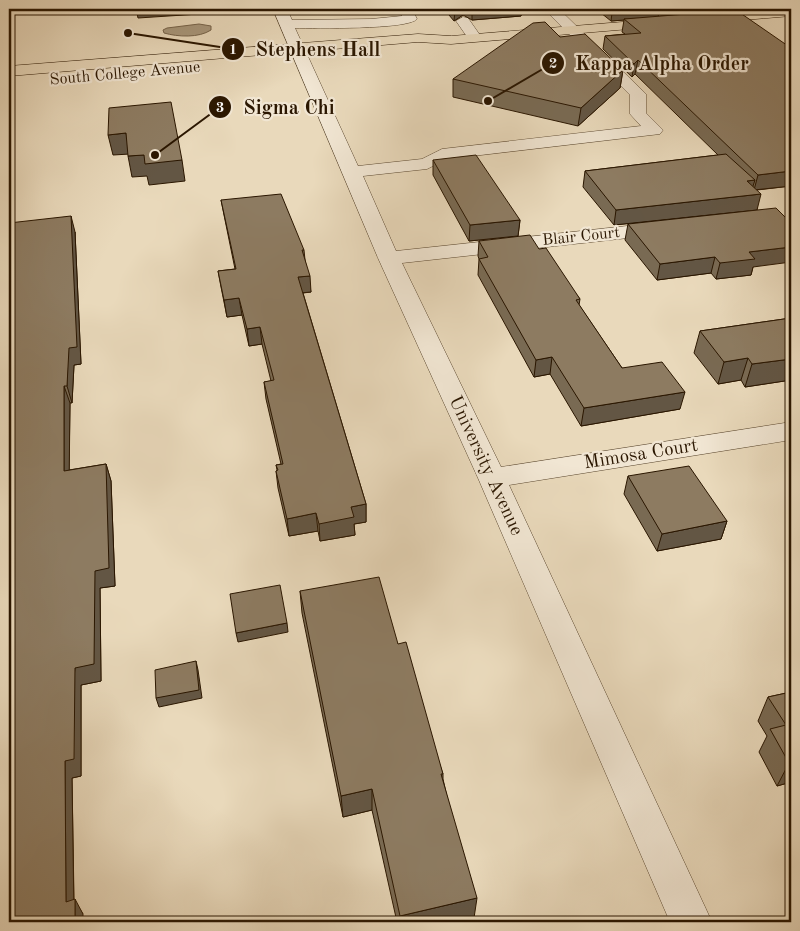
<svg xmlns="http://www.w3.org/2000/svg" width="800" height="931" font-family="'Old Standard TT',serif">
  <rect width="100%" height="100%" fill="#e9d9bb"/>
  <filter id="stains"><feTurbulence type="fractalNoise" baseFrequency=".004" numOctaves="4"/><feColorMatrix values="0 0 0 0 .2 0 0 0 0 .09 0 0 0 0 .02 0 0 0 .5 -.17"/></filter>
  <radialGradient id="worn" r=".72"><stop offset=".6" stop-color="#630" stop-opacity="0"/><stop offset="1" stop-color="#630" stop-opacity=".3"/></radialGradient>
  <path fill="#a8977b" stroke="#76634a" d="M 199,24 L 211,26 L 211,30 C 199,38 178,37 164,33 L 163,30 L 167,28 Z"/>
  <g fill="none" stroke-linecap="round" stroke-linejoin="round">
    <g stroke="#5a472f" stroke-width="1">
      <path id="minor" d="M 273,9 L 287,9 L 292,20 L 371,19 L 402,16 L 398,9 L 412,9 L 417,19 C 408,30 314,28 295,28 L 358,166 L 422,159 L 442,149 L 641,126 L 630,114 L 630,95 L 544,9 L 559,9 L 646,94 L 646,113 L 663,130 L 660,134 L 447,159 L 427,169 L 363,176 L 396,251 L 664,222 L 671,224 L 674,228 L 671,232 L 664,234 L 402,263 L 501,467 L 791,422 L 791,440 L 509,485 L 712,922 L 670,922 L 478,478 L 378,258 Z
        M 651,9 L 666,9 L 681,22 L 679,25 L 669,25 Z
        M 463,17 L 468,18 L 482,38 L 480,41 L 470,41 L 456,21 Z"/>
    </g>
    <g stroke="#2a1600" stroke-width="1">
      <path id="major" d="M 791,9 L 791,16 L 708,23 L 701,19 L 708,15 Z
        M 660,19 L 665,20 L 667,23 L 665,26 L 451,44 L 418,42 L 9,76 L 9,66 L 418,34 L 451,36 Z"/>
    </g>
    <use href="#minor" fill="#f1e6d3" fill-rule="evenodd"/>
    <use href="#major" fill="#e9d9bb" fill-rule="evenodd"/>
  </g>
  <path fill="#796a53" stroke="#2a1600" d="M 444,9 L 522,9 L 521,16 L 472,20 L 463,15 L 454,21 Z
    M 596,9 L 659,9 L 658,16 L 676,15 L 668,9 L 720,9 L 720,12 L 791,48 L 791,186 L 757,190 L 757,210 L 614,225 L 583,187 L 585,171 L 718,155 L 635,74 L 632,77 L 603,49 L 605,36 L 625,34 L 622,32 L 624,20 L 611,21 Z
    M 560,37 L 623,70 L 620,88 L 578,126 L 453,97 L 453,79 Z
    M 433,160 L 520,220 L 518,236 L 469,241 L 433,175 Z
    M 221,200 L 304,250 L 305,260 L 311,292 L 303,293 L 366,504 L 366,522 L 354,524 L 355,535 L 320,541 L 318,531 L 289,536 L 278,488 L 276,471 L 277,470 L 276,465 L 281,464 L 266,399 L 264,382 L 271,381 L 262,344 L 249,346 L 242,315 L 227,317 L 221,287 L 218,271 L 235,269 L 224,215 Z
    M 628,224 L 753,267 L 751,275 L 716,279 L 711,273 L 657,280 L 625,240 Z
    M 75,232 L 81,364 L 74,365 L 72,403 L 70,403 L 69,470 L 106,464 L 111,481 L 115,586 L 100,588 L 101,681 L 81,685 L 81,776 L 72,778 L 74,900 L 83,914 L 9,922 Z
    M 479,241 L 539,249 L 580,299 L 579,305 L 622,368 L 680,409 L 581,426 L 550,374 L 534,377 L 478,275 L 479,259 L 478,256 Z
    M 791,318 L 791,380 L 745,387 L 741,380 L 718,384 L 694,353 L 700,331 Z
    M 628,476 L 727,521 L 721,539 L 657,551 L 624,494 Z
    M 300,591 L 398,644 L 443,774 L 443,779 L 474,918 L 454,922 L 397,922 L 372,810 L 343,817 L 302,613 Z
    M 791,692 L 791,782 L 777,786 L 759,752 L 767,736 L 758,721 L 768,697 Z"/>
  <path fill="#635644" stroke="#2a1600" d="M 136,9 L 198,9 L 199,14 L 138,18 Z
    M 455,9 L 464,9 L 463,15 L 454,21 Z
    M 472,9 L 522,9 L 521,16 L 472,20 Z
    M 659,9 L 658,18 L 624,19 L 624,20 L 611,21 L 612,13 Z
    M 679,9 L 720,9 L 719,13 L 677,16 Z
    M 638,60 L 635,74 L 632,77 L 634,64 Z
    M 623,70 L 620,88 L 578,126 L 581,108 Z
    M 126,133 L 130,154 L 113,155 L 108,135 Z
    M 144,155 L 182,160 L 185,181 L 149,185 L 147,176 L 132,177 L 128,156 Z
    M 791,171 L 791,186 L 754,190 L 758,175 Z
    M 755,180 L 750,195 L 747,181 Z
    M 761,194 L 757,210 L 614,225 L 616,210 Z
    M 71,216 L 75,232 L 81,364 L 74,365 L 72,403 L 67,386 Z
    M 520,220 L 518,236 L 469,241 L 470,225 Z
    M 791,247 L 791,262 L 753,267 L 751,275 L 716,279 L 720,263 L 749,252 Z
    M 715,257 L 711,273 L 657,280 L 660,264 Z
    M 310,276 L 311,292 L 300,293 L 298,277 Z
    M 239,298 L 242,315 L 227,317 L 224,300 Z
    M 260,327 L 262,344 L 249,346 L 247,329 Z
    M 552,357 L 550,374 L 534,377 L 536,360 Z
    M 748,358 L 741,380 L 718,384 L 724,362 Z
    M 791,359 L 791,380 L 745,387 L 752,364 Z
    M 64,386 L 70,403 L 69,489 L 64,471 Z
    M 685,392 L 680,409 L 581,426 L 584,408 Z
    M 106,464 L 111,481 L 115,586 L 100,588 L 101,681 L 81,685 L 81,776 L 72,778 L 74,916 L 66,902 L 65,761 L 75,668 Z
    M 366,504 L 366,522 L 354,524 L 355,535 L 320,541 L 319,524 L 351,507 Z
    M 316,513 L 318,531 L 289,536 L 287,519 Z
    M 727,521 L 721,539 L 657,551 L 662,534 Z
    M 287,623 L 288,632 L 238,642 L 236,633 Z
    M 196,661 L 198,670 L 202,698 L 159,707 L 156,698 Z
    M 791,762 L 791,782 L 777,786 L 789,763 Z
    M 372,789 L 372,810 L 343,817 L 341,796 Z
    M 477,898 L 474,918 L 454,922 L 400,922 L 400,916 Z
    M 75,899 L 83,914 L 83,922 L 75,922 Z"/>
  <path fill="#8d7b61" stroke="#2a1600" d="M 607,9 L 659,9 L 612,13 Z
    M 736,10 L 791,48 L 791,171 L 758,175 L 638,60 L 634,64 L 605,36 L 641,33 L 624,19 Z
    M 545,22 L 560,37 L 585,34 L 623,70 L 581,108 L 453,79 L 533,23 Z
    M 171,102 L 182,160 L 145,164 L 144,155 L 128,156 L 126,133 L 108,135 L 109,108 Z
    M 726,154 L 755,180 L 747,181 L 761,194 L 616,210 L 585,171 Z
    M 476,155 L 520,220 L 470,225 L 433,160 Z
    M 281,194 L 304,250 L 302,250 L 310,276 L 298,277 L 366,504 L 351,507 L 354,517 L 319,524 L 316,513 L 287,519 L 276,471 L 278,470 L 276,465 L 283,464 L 264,382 L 274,380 L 260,327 L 247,329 L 239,298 L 224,300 L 218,271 L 236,269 L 221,200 Z
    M 776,208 L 791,223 L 791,247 L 749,252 L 755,259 L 720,263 L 715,257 L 660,264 L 628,224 Z
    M 71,216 L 77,347 L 69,348 L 67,386 L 64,386 L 64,471 L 106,464 L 109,568 L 95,571 L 94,664 L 75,668 L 74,759 L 65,761 L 66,902 L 75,899 L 75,922 L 9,922 L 9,223 Z
    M 530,235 L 539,249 L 546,248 L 580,299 L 576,300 L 622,368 L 662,362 L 685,392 L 584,408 L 552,357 L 536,360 L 479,259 L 488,257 L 479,241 Z
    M 791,318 L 791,359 L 752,364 L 748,358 L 724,362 L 700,331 Z
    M 689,466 L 727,521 L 662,534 L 628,476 Z
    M 379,577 L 398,644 L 406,642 L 443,774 L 441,774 L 477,898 L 400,916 L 372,789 L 341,796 L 300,591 Z
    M 280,585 L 287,623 L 236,633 L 230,594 Z
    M 196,661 L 199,690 L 156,698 L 155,670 Z
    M 791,692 L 791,762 L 789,763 L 770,729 L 786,725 L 768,697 Z"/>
  <g text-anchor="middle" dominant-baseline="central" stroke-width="4.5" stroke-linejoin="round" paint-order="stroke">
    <g font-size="16" fill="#2a1600" stroke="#f1e6d3">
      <text transform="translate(125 74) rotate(-5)">South College Avenue</text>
      <text transform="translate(581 237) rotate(-6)">Blair Court</text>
    </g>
    <g font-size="19" fill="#2a1600" stroke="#f1e6d3">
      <text transform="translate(641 455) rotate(-9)">Mimosa Court</text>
      <text transform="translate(485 466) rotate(65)">University Avenue</text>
    </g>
  </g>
  <path fill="none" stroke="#2a1600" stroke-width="2" d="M128 33L233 49M488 101L553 63M155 155L220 107"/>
  <g fill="#2a1600" stroke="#f1e6d3" stroke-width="2">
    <circle cx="128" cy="33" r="5"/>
    <circle cx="488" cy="101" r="5"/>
    <circle cx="155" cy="155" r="5"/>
    <circle cx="233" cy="49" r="12"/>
    <circle cx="553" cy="63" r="12"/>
    <circle cx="220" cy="107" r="12"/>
  </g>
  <g font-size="15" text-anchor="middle" font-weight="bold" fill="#fff">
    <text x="233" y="54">1</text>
    <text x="553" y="68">2</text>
    <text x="220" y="112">3</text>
  </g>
  <g font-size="20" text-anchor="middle" font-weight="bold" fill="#2a1600" stroke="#f1e6d3" stroke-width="4.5" stroke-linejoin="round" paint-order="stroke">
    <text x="318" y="56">Stephens Hall</text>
    <text x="662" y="70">Kappa Alpha Order</text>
    <text x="289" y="114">Sigma Chi</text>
  </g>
  <rect width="800" height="931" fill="none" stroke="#e9d9bb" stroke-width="30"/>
  <rect x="10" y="10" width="780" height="911" fill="none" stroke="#2a1600" stroke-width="2.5"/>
  <rect x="15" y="15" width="770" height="901" fill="none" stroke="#2a1600"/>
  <rect width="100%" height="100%" filter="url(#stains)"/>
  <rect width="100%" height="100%" fill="url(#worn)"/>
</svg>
